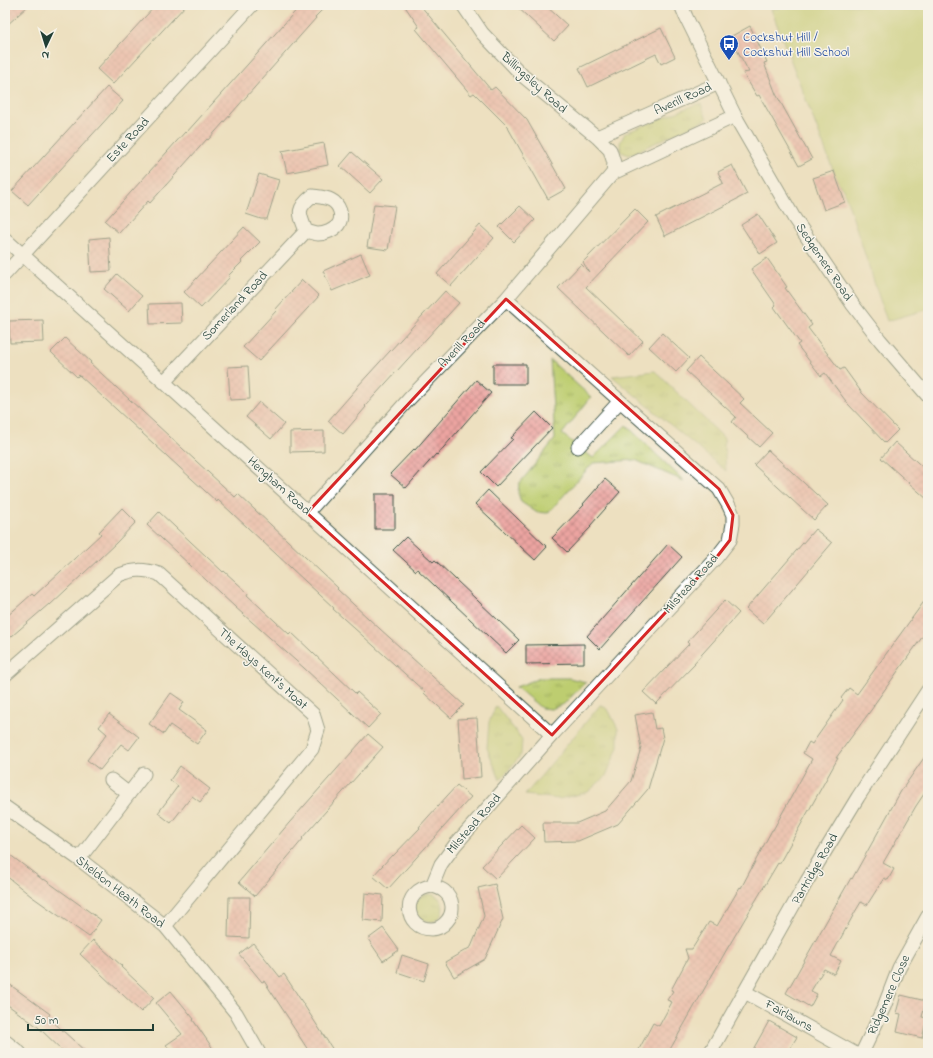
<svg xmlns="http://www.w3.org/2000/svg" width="933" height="1058" font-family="'Indie Flower',sans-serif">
  <defs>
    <pattern id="grass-tufts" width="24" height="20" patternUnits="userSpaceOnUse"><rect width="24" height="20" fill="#bdcd6f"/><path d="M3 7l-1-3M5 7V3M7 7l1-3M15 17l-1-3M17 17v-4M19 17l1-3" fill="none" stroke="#99a85c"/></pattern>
    <pattern id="building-cross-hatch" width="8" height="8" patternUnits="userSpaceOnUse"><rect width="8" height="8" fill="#eca4a1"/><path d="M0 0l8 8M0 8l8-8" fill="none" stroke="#bf8784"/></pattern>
  </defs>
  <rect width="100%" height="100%" fill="#f7f3e8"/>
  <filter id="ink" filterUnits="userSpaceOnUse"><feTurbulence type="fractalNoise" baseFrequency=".025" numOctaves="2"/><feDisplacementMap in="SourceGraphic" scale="8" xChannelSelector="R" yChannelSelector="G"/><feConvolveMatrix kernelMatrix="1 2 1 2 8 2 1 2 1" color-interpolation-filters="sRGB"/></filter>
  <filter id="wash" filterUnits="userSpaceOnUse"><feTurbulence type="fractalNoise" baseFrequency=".012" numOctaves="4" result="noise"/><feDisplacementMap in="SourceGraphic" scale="16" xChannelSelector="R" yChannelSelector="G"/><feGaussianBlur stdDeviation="0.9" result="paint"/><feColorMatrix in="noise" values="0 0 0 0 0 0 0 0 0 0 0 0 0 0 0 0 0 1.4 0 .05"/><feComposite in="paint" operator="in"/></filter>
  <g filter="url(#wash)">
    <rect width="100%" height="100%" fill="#ede0c0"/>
    <path fill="url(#grass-tufts)" stroke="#6e8552" d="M 697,104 L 701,104 L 707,119 L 629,155 L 621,152 L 620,143 L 625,133 Z
      M 550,360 L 591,397 L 562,434 L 593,458 L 626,425 L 684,481 L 635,460 L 593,463 L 548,513 L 536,512 L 521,502 L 518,493 L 519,484 L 555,439 Z
      M 655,371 L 724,438 L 726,471 L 612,376 Z
      M 540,678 L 569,678 L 586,682 L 564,704 L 551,709 L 541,708 L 516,687 Z
      M 601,704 L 609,711 L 618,729 L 618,747 L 606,776 L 588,792 L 559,799 L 525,795 Z
      M 496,706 L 522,739 L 521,755 L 500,780 L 487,748 L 489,722 Z
      M415 908a14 14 0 1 1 28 0a14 14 0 1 1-28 0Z"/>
    <path fill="#bdcd6f" stroke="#6e8552" d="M 804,5 L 928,5 L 928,309 L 887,321 L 844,191 L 838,183 L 771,9 Z"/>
    <g id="blocks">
      <path fill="url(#building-cross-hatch)" d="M 5,5 L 29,5 L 5,27 Z
        M 156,5 L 186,5 L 113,84 L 97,69 Z
        M 301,5 L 327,5 L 315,17 L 316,18 L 208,140 L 207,139 L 150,203 L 148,201 L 119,233 L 105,221 L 185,132 L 186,133 Z
        M 404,5 L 420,5 L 491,90 L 495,87 L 527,120 L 566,189 L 548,199 L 507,126 L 474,93 L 471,95 L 416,29 L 419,27 Z
        M 515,5 L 545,5 L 568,26 L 554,41 Z
        M 750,26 L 767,62 L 764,63 L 776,94 L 812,159 L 799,166 L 759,95 L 757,96 L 743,73 L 749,72 L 730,37 Z
        M 661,28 L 675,57 L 661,64 L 656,54 L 588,87 L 579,68 Z
        M 107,87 L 123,101 L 28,205 L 12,191 Z
        M 324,143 L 328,165 L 287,173 L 282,151 Z
        M 352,152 L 383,179 L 370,193 L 340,166 Z
        M 732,165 L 747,194 L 665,236 L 656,217 L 723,183 L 718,172 Z
        M 834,171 L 845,202 L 824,210 L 813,178 Z
        M 259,174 L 279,180 L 267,219 L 261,219 L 246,214 Z
        M 374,204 L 395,206 L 388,250 L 367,247 Z
        M 520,206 L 535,220 L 514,242 L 499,227 Z
        M 635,209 L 648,222 L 586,287 L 643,341 L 629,356 L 558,288 L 581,264 L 589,272 L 583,262 Z
        M 758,214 L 777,243 L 760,254 L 741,225 Z
        M 480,225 L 494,238 L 451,286 L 437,274 Z
        M 244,227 L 260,242 L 241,261 L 242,262 L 228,276 L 230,277 L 201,308 L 184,292 Z
        M 109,237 L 111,271 L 91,272 L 89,239 Z
        M 361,254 L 370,275 L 332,291 L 323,271 Z
        M 767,258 L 787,287 L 785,288 L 812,325 L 808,328 L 840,370 L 844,368 L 862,393 L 898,430 L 885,443 L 848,404 L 825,373 L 821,376 L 797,345 L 800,343 L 774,307 L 776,305 L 751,269 Z
        M 117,274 L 142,296 L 129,311 L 104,289 Z
        M 302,280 L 319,296 L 259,361 L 243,347 L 276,311 L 275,310 Z
        M 445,291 L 459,303 L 365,406 L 366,407 L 343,434 L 328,421 L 357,388 L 357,387 Z
        M 181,303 L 182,323 L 150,324 L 149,304 Z
        M 43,320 L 44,342 L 10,343 L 9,321 Z
        M 662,333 L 689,358 L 676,372 L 649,347 Z
        M 65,338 L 91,362 L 90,363 L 235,497 L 238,494 L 338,588 L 337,589 L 369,619 L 464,705 L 451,718 L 424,693 L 425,692 L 333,609 L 334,608 L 218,500 L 217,502 L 79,375 L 77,377 L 51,352 Z
        M 699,357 L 744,399 L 740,403 L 772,433 L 759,447 L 732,422 L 736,417 L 686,371 Z
        M 493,364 L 526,364 L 526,384 L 493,384 Z
        M 248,366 L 250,399 L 230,400 L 228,367 Z
        M 476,380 L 491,393 L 437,455 L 436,454 L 406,488 L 390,474 L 414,449 L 415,450 Z
        M 259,402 L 284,424 L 271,439 L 246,417 Z
        M 536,412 L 552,428 L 496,487 L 481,472 L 513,439 L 511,438 Z
        M 324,431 L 324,451 L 290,452 L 290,432 Z
        M 895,442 L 928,472 L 928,500 L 881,458 Z
        M 768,450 L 828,505 L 814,520 L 754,465 Z
        M 605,479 L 620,492 L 590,526 L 591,527 L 567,552 L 552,538 L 584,505 L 583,504 Z
        M 488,490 L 547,547 L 535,560 L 475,504 Z
        M 375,494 L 395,494 L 395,529 L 375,529 Z
        M 122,508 L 136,522 L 116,543 L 50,605 L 49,604 L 5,642 L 5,618 L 32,594 L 34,596 L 101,534 L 99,532 Z
        M 159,512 L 223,572 L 224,571 L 248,593 L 247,595 L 289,634 L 291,632 L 356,694 L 357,692 L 381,714 L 368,728 L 304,668 L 235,607 L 147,525 Z
        M 815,529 L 832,543 L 763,624 L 746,609 Z
        M 406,537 L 433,562 L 435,560 L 519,640 L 506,653 L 417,569 L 416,571 L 393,550 Z
        M 668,544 L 682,557 L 600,649 L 587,636 Z
        M 928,596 L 928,629 L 873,706 L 874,706 L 836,758 L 838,758 L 779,864 L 778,863 L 727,949 L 668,1053 L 637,1053 L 653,1023 L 659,1026 L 672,1002 L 667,1000 L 673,991 L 671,990 L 688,958 L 685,949 L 692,949 L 709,922 L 717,926 L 740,887 L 741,888 L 772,830 L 773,830 L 812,759 L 803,753 L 809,742 L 812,744 L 843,700 L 841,698 L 849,688 L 857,694 Z
        M 725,600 L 739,613 L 694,663 L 695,664 L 656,704 L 643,692 L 689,644 L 687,642 Z
        M 584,644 L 584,663 L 526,664 L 526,645 Z
        M 171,693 L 184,702 L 179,710 L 207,730 L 197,744 L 170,725 L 164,734 L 149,724 Z
        M 652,712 L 655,729 L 661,728 L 663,738 L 648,789 L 618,824 L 578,841 L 544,842 L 543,823 L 577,823 L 605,811 L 631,781 L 641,748 L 635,715 Z
        M 109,714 L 139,737 L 129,750 L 121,744 L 100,770 L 87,760 L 107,734 L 99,727 Z
        M 477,718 L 481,777 L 462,779 L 458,719 Z
        M 368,734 L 383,747 L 302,838 L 303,839 L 255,896 L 239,882 L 289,823 Z
        M 928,752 L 928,788 L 916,806 L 883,863 L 894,869 L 888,880 L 884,878 L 867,905 L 861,902 L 855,912 L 831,956 L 841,961 L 834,974 L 824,969 L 811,991 L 817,994 L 810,1007 L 786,993 L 835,906 L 851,878 L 852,879 L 901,791 Z
        M 180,766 L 210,789 L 200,802 L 192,796 L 171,823 L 158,813 L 178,786 L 170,780 Z
        M 457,785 L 471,797 L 388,889 L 373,876 L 392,855 L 393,856 L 420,828 L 419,827 Z
        M 521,825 L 535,838 L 496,879 L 482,866 Z
        M 5,851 L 43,880 L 44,879 L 101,920 L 89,937 L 31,896 L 5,875 Z
        M 495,884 L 503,919 L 485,959 L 454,977 L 445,962 L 471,947 L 484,916 L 478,888 Z
        M 365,893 L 383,895 L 382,922 L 363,920 Z
        M 229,897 L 250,897 L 249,938 L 228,937 Z
        M 383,928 L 399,950 L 383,961 L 368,939 Z
        M 93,940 L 122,966 L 121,967 L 154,998 L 141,1012 L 80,954 Z
        M 253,943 L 280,977 L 284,974 L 335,1053 L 310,1053 L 290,1022 L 291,1022 L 264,981 L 262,982 L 239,954 Z
        M 402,955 L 429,964 L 424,981 L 397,972 Z
        M 5,981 L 50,1014 L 48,1017 L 87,1053 L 65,1053 L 38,1027 L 5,1003 Z
        M 171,991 L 194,1019 L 193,1020 L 216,1053 L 172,1053 L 166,1045 L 182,1034 L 156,1003 Z
        M 901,995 L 926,1001 L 922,1017 L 927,1018 L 922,1038 L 897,1032 L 901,1014 L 896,1013 Z
        M 769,1021 L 797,1037 L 787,1053 L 751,1053 Z"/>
    </g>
  </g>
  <g filter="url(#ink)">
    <use href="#blocks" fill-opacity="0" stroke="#3e5549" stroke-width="1"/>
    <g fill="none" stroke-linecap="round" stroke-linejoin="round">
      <g stroke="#3e5549" stroke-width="15">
        <path id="street" d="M 681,5 L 686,17 L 735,116 L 794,218 L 853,305 L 880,340 L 928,396
          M 597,137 L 719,83
          M 613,173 L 735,116
          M 5,239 L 164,382 L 552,735
          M 5,274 L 252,5
          M 164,382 L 306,231 C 310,232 314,234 318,234 C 325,234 334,230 338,225 C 344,216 339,204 331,200 C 325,197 319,197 312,196 C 296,209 299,213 306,231
          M 578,447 L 620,401
          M 307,513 L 409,399 L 506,299 L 613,173 L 614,163 L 610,150 L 597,137 L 523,76 L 482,33 L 463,5
          M 5,675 L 119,575 C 135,569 143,569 159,574 L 313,714 L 318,730 L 312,749 L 165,926
          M 111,780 L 129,794
          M 5,807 L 79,859 L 165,926 L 236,1013 L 259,1053
          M 79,859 L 144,774
          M 432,886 C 400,890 404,929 431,929 C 437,929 443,926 447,921 C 455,912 453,898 444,891 C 440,888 436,887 432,886 L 441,864 L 455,845 L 552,735 L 716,558 L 730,540 L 733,524 L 733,515 L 729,506 L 719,489 L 620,401 L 506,299
          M 745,992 L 854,1053
          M 5,1041 L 20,1053
          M 710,1053 L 807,881 L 858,797 L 928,690
          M 862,1053 L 884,1007 L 899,968 L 928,916"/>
      </g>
      <use href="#street" stroke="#fff" stroke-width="13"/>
    </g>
  </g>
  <path d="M0 0H933V1058H0ZM 506,299 L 719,489 L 733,515 L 730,540 L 716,558 L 552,735 L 307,513 Z" fill="#ede0c0" fill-opacity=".55" fill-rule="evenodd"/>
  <path fill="none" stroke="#d62828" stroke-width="3" stroke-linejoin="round" d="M 506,299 L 719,489 L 733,515 L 730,540 L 716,558 L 552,735 L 307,513 Z"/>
  <defs>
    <g id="bus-pin" transform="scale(1)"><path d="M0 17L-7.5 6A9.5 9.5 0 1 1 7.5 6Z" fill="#1a4fb4" stroke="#f7f3e8"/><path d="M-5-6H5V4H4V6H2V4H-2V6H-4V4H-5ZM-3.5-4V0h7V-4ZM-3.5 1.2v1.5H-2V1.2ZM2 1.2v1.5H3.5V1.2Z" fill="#fff"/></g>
  </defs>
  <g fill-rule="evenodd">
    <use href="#bus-pin" x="729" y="44"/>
  </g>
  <g text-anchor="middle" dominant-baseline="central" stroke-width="3" stroke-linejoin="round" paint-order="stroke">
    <g font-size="13" fill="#164399" stroke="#f7f3e8" text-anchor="start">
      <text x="743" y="37">Cockshut Hill /<tspan x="743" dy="15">Cockshut Hill School</tspan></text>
    </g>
    <g font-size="13" fill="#1f3d34" stroke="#f7f3e8">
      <text transform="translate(534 83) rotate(42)">Billingsley Road</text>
      <text transform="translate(683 99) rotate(-24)">Averill Road</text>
      <text transform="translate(128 140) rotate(-47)">Este Road</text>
      <text transform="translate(824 262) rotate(56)">Sedgemere Road</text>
      <text transform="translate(235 306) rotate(-47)">Somerland Road</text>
      <text transform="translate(462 344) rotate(-46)">Averill Road</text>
      <text transform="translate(279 486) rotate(42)">Hengham Road</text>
      <text transform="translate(691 584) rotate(-48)">Milstead Road</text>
      <text transform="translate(263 669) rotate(42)">The Hays Kent's Moat</text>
      <text transform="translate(474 824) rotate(-49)">Milstead Road</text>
      <text transform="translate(815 869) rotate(-60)">Partridge Road</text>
      <text transform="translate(120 892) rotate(38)">Sheldon Heath Road</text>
      <text transform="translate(889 995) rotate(-66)">Ridgemere Close</text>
      <text transform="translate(789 1016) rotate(29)">Fairlawns</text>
    </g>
  </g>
  <rect width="933" height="1058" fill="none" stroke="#f7f3e8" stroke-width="20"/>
  <g transform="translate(46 46) rotate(184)" stroke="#f7f3e8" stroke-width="3" paint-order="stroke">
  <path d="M0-3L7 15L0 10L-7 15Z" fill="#1f3d34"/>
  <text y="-6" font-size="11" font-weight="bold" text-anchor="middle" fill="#1f3d34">N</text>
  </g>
  <path d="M28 1024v6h125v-6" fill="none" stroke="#1f3d34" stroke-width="2"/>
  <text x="34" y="1024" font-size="12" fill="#1f3d34" stroke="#f7f3e8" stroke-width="3" paint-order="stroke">50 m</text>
</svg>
